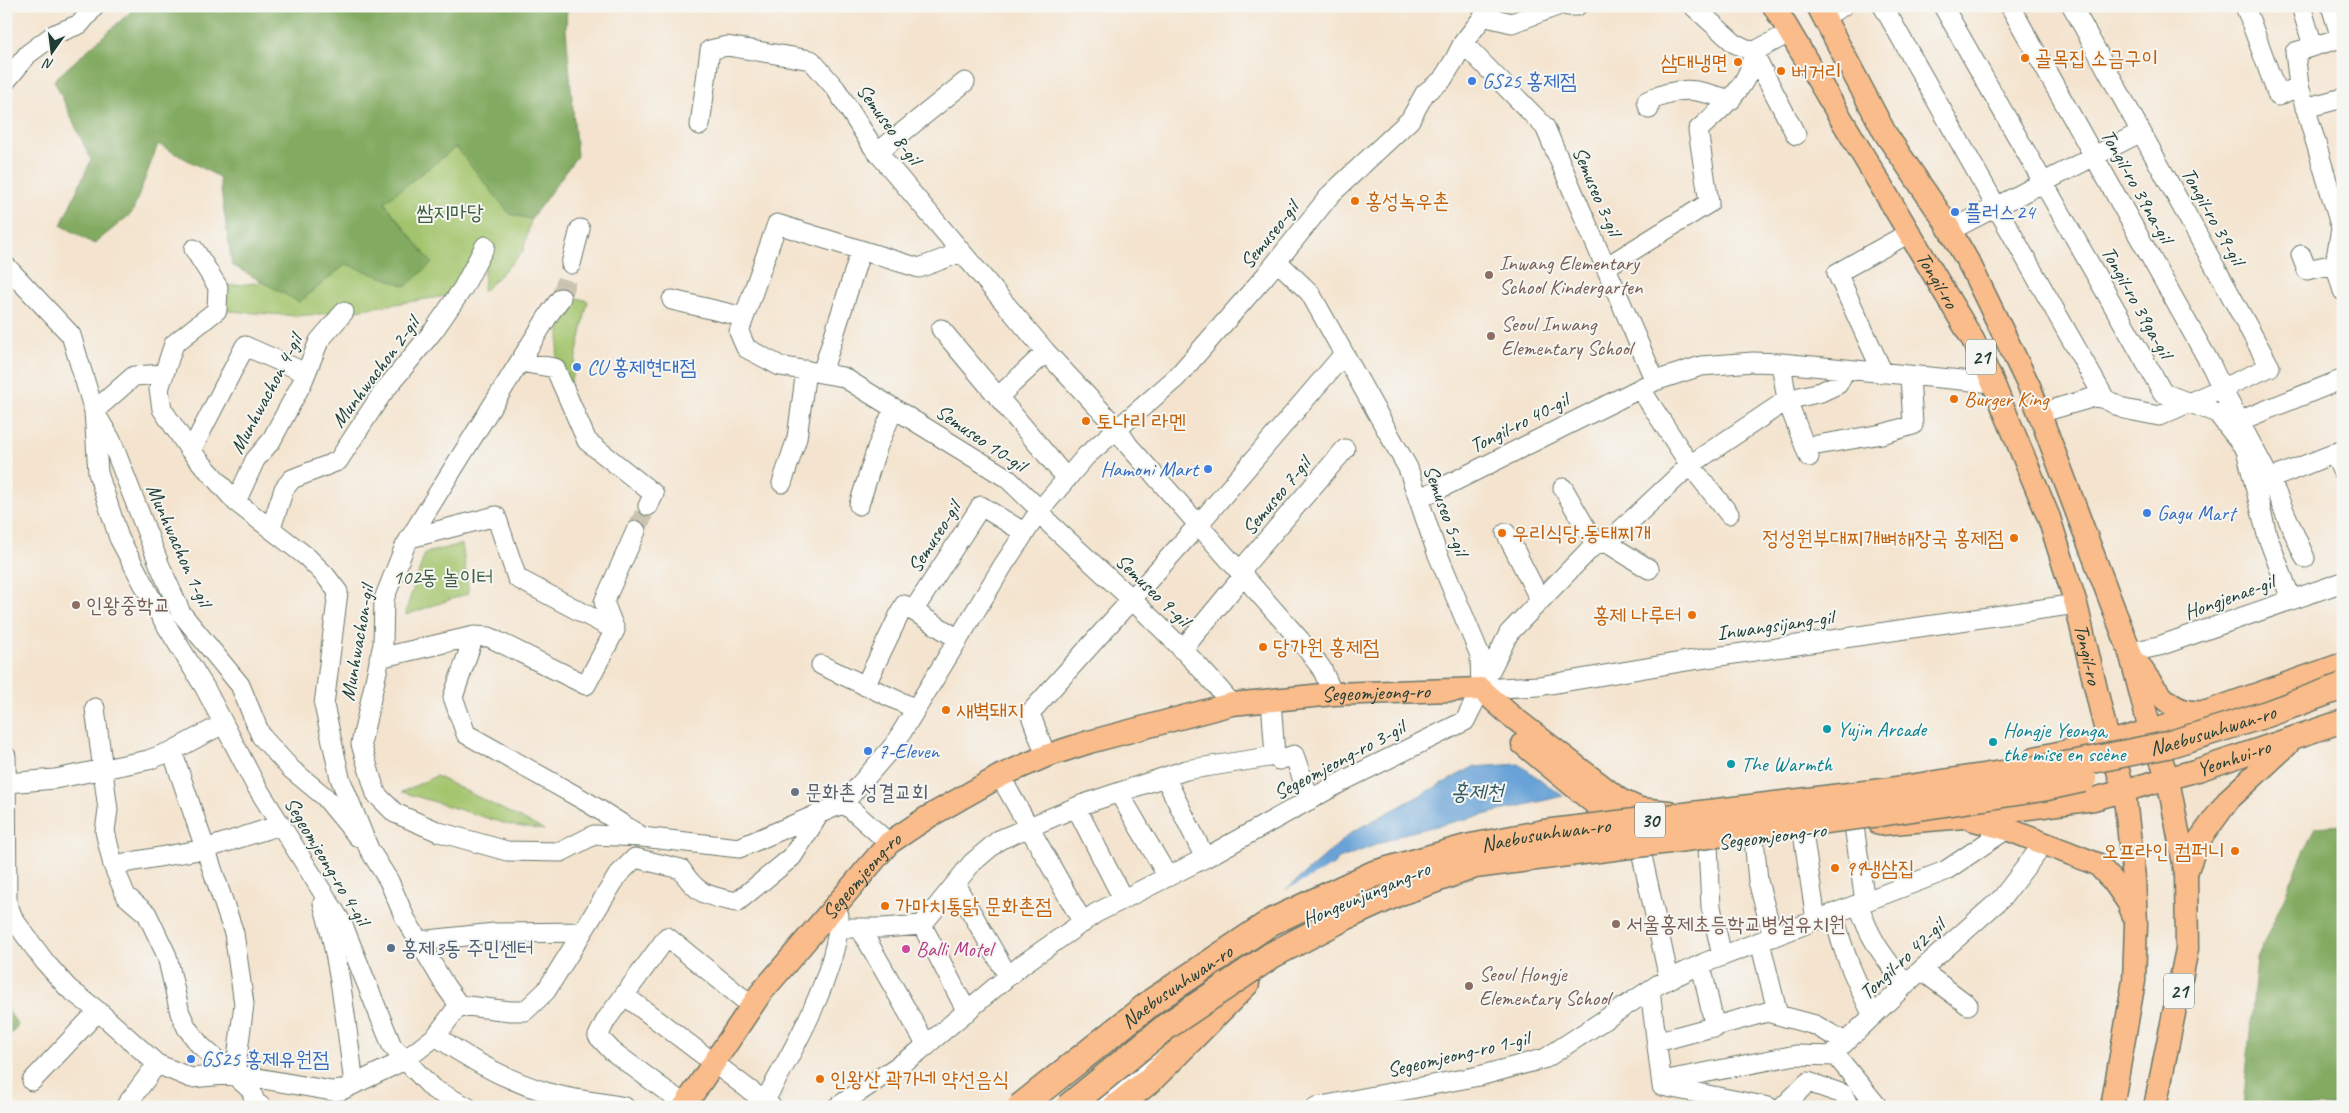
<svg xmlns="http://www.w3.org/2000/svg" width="2349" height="1113" font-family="Caveat,'Poor Story',sans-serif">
  <rect width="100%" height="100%" fill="#f6f6f2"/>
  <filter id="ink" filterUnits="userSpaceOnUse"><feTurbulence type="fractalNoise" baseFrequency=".02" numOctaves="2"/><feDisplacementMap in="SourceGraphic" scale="10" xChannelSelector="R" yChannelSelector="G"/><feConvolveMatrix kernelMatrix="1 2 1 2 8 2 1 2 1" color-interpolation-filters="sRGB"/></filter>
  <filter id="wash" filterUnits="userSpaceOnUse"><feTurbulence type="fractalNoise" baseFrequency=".0096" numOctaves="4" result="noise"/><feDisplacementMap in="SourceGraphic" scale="20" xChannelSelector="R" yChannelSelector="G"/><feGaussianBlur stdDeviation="1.12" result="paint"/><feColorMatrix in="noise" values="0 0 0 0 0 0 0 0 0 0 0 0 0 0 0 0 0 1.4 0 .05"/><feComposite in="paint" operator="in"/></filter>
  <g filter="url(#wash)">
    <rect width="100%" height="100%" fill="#f4e4cf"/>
    <path fill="#a3c46c" stroke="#618050" d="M 457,146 L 510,214 L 531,219 L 523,252 L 483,292 L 485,247 L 459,294 L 344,312 L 295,316 L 217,310 L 218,287 L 264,282 L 299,302 L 346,264 L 431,263 L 384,202 Z
      M 563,294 L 588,301 L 569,390 L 555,368 L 562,316 Z
      M 462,544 L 469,593 L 406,615 L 407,607 L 425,553 Z
      M 436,776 L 544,830 L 510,825 L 402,792 Z"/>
    <path fill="#82aa60" stroke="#50744a" d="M 137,6 L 567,6 L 566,29 L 577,156 L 531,219 L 510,214 L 456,147 L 384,202 L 432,263 L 406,286 L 346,264 L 299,302 L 232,265 L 219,177 L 158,144 L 132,213 L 94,244 L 61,225 L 91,160 L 54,80 Z
      M 2343,825 L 2343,1107 L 2243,1107 L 2257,959 L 2315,827 Z
      M 6,1007 L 18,1025 L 6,1040 Z"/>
    <path fill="#67a2d7" stroke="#437086" d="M 1519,764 L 1563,796 L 1407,833 L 1339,859 L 1272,929 L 1228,941 L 1352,832 L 1473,767 Z"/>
    <path fill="#f4e4cf" d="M 1339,863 L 1225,982 L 1061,1107 L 1031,1107 L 1278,894 Z"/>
  </g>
  <g filter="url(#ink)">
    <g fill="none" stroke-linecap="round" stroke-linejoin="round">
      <path stroke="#c9c3b0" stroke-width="19" stroke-dasharray="19 9" stroke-linecap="butt" d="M 561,298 L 571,264
        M 636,531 L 648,506"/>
      <g stroke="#6a776a" stroke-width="21">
        <path id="minor" d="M 1568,6 L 1577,6
          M 1693,6 L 1734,43 L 1753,52 L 1796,135
          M 1883,6 L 2105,399
          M 1943,6 L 2163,393 L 2217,413 L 2246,450 L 2267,535 L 2291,599
          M 2010,6 L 2212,367 L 2222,389 L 2270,479 L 2305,558
          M 2245,6 L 2278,96 L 2299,86 L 2341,228
          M 2301,6 L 2313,46
          M 1487,12 L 1491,18 L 1512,23 L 1557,6
          M 1824,17 L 1843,6
          M 1463,43 L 1545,127 L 1655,381
          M 1753,52 L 1789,33
          M 6,81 L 28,54 L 55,34 L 80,24 L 95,6
          M 2299,86 L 2295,52 L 2341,38 L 2331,6
          M 2305,108 L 2343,98
          M 1649,109 L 1647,101 C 1683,85 1694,89 1731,100
          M 700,125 L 710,50 L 727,46 L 811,60 L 836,89 L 873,147 L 1046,352 L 1117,428 L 1128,445 L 1300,640 L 1322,669 L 1333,694
          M 878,152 L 965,82
          M 1951,230 L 2141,132
          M 194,249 L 218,287 L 217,310 L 174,344 L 159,389 L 162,409 L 189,449 L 236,502 L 307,557 L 325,575 L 338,592 L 324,705 L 340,778 L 369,849 L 389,881 L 405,918 L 446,987 L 459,1005
          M 962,252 L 919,268 L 777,224 L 739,332 L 746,348 L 780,366 L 843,377 L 1007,478 L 1040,510 L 1050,524 C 1112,582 1178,639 1232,704
          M 2301,255 L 2307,270 L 2335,264 L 2343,291
          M 1277,261 L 1310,293 L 1408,468 L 1436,550 L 1480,655 L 1481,688
          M 571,264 L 580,229
          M 2335,264 L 2341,228 L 2343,228
          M 6,266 L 71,335 L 94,411 L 98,473 L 119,538 L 160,615 L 205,688 L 255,784 L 342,923 L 392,1046 L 433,1089 L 467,1107
          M 1606,267 L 1709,203 L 1698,130 C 1720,110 1752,85 1753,52
          M 561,298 L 550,313 L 405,546 L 384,599 L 383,644 L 361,744 L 376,794 L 395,813 L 439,832 L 507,851 L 561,852 L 594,835 L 642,837 L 739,848 L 844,803 L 894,745 L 1004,564 L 1040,510 L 1086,456 L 1176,378 L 1266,275 L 1331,194 L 1410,120 L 1425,93 L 1442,80 L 1455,59 L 1463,43 L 1487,12 L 1488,6
          M 672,300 L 744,317
          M 941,329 L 1067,479
          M 520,362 L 555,368 L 587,441 L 654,494 L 648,506
          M 822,373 L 861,250
          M 1883,373 L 1837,273 L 1909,233
          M 164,374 L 134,376 L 94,411 L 111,440 L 160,566 L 181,613 L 240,685 L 261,736 L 291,769 L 325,797 L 358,837
          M 1640,388 L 1690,465 L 1729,514
          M 998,397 L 1046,352
          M 2040,413 L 2095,397 L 2105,399 L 2124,409 L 2159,416 L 2270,367 L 2072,6
          M 2239,421 L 2343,379
          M 1805,447 L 1882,434 L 1913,425 L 1910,376
          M 191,451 L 245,346 L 306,373
          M 2334,453 L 2343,473
          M 1809,457 L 1787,400 L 1821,392 L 1838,384 L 1845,370
          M 2270,479 L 2343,450
          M 782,483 L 797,438 L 806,370
          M 1563,488 L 1595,544
          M 1419,499 L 1655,381 L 1701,366 L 1753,362 L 1781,363 L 1993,383
          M 236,502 L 255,460 L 271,441 L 302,383 L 319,341 L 344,312
          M 859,505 L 877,448 L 894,408
          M 271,528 L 284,489 L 292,479 L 338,461 L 381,395 L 434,330 L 463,288 L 485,246
          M 1506,533 L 1540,600
          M 410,538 L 496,516 L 517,578 L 615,630 L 586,685 L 489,637 L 474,636
          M 1607,543 L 1649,569
          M 1240,571 L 1345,449
          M 913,611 L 981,506 L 1025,533
          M 615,630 L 604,602 L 636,531
          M 1182,650 L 1244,575
          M 2130,652 L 2159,646 L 2343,582
          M 379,658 L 474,636 L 453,697 L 466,734 L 587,802 L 641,836
          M 821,665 L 916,709
          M 865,686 L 904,605 L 958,639
          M 1481,689 L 1539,686 L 1687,661 L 2076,604
          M 95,708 L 108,810 L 105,831 L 113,865 L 126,896 L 147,914 L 167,956 L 180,1013 L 187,1028 L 200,1045 L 251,1090 L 255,1102 L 262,1107
          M 172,751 L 234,933 L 244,1004 L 235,1074
          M 6,756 L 7,903 L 14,920 L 45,962 L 68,988 L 98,1011 L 157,1064 L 191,1078 L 235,1074 L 332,1091 L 342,1090 L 405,1060 L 436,1036 L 459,1005 L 510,1011 L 525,1011 L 546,991 L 618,875 L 635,858 L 681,869 C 697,895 708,896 737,902 L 792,857 L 820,813
          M 1046,756 L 1030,713 L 1198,525 L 1344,354
          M 1275,756 L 1279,760 L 1294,755 L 1310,800
          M 1000,776 L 1083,923
          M 1165,777 L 1205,858
          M 7,783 L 55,779 L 148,760 L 172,751 L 223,724
          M 1119,793 L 1168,877
          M 844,803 L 889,843
          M 1076,807 L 1123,899
          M 1854,826 L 1865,902
          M 1803,833 L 1816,920
          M 1754,838 L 1758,881 L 1773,937
          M 1708,845 L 1711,907 L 1722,956
          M 1641,851 L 1669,979
          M 113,865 L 205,849 L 280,825
          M 955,884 L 1008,976
          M 323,903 C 340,962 346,1023 354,1084
          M 1859,904 C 1868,938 1885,958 1906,985
          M 1834,914 C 1842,952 1856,981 1873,1016
          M 922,925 L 967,1012
          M 839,928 L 883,928 L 922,925 L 972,863 L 999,840 L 1081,805 L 1186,770 L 1275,756 L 1271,700
          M 860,928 L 927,1046
          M 419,941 L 494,933 L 582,932
          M 1760,942 L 1778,1015
          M 1265,947 L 1313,915 L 1326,909
          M 1701,965 L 1715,1028
          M 1921,970 L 1968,1005
          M 1650,990 L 1662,1086 L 1769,1107
          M 624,995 L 772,1107
          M 436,1036 C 471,1061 508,1081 549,1093 C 574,1100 600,1102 625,1107
          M 1657,1042 L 1767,1012 L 1815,1025 L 1845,1042
          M 32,1081 L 98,1011
          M 1662,1081 L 1796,1055 L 1837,1056
          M 685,1105 L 612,1051 L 598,1036 L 606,1020 L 667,937 L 752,1006
          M 125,1107 L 157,1064
          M 761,1107 C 790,1057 839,971 839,915
          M 837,1107 L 917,1053 L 1023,964 L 1096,913 L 1205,858 L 1347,779 L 1465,721 L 1509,633 L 1595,544 L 1607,543 L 1690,465 L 1787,400 L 1781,363
          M 1093,1107 L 1137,1069 L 1163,1042
          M 1316,1107 L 1479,1076 L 1546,1058 L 1659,984 L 1704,963 L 1945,871 L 2007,829
          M 1783,1107 L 1808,1082 L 1843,1094 L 1849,1107
          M 1878,1107 L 1834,1053 L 1921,970 L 2002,898 L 2044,843"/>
      </g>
      <g stroke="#6a776a" stroke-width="25">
        <g id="major">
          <path id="s1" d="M 1774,6 L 1973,340 L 1993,383 L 2049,518 L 2076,604 L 2106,732 L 2124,790 L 2134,878 L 2136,924 L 2134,981 L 2112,1107"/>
          <path d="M 1818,6 L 1885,133 L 1943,218 L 1971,267 L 2029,386 L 2130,652 L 2148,722 L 2168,779 L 2186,874 L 2187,949 L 2155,1107"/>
          <path d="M 2139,665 C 2154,689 2171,716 2203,712"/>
          <path d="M 1523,744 L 1600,808 L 1632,827"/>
          <path d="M 2035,758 L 2109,742 L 2167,726 L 2343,664"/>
          <path d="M 1974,820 L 2007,829 L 2097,864 L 2114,882 L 2128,902 L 2133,914"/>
          <path id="s2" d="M 1880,824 L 1964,817 L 2094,799 L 2198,770 L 2343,721"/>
          <path d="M 2186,873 L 2197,843 L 2229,799 L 2287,745"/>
          <path id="s3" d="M 684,1107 L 760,994 L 889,843 L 928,817 L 1000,776 L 1046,756 L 1089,742 L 1232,704 L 1333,694 L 1481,689 L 1510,715 L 1620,800 L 1640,809 L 1669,812"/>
        </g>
      </g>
      <g stroke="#6a776a" stroke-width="29">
        <path id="highway" d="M 1116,1107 L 1150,1080 L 1246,983"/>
      </g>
      <use href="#minor" stroke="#fff" stroke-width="19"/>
      <use href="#major" stroke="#f9bc8a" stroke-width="22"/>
      <use href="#highway" stroke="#f9bc8a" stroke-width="26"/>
      <g stroke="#6a776a" stroke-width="29" stroke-linecap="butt">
        <g id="highway-bridge">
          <path id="s4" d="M 1020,1107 L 1153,1001 L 1271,922 L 1374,874 L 1466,848 L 1544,833 L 1882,792 L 2077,763 L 2167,745 L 2267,714 L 2343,686"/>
          <path d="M 1068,1107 L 1167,1026 L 1272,955 L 1347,916 L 1400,892 L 1475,865 L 1880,813 L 2042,788 L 2083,779"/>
        </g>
      </g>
      <use href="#highway-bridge" stroke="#f9bc8a" stroke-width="26"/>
    </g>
  </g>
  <g fill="#e8710a" stroke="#f6f6f2" stroke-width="2">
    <circle cx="2025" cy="58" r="5"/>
    <circle cx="1738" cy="62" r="5"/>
    <circle cx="1781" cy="71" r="5"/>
    <circle cx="1355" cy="201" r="5"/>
    <circle cx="1954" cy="399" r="5"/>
    <circle cx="1086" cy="421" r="5"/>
    <circle cx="1502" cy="533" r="5"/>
    <circle cx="2014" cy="538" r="5"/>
    <circle cx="1692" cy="615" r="5"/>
    <circle cx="1263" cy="647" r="5"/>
    <circle cx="946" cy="710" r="5"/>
    <circle cx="2235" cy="851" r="5"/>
    <circle cx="1835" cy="868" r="5"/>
    <circle cx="885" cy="906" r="5"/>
    <circle cx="820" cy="1079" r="5"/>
  </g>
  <g fill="#3f7fe0" stroke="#f6f6f2" stroke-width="2">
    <circle cx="1472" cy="81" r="5"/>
    <circle cx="1955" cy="212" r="5"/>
    <circle cx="577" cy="367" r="5"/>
    <circle cx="1208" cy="469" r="5"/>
    <circle cx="2147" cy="513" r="5"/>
    <circle cx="868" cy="751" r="5"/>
    <circle cx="191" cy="1059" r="5"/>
  </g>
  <g fill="#8d6e63" stroke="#f6f6f2" stroke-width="2">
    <circle cx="1489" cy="275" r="5"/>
    <circle cx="1491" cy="336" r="5"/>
    <circle cx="76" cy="605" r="5"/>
    <circle cx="1616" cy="924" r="5"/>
    <circle cx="1469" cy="986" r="5"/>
  </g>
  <g fill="#0f9aa8" stroke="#f6f6f2" stroke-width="2">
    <circle cx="1827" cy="729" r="5"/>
    <circle cx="1993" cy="742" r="5"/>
    <circle cx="1731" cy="764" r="5"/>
  </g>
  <circle fill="#6b7280" stroke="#f6f6f2" stroke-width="2" cx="795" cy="792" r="5"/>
  <circle fill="#5c6f8a" stroke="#f6f6f2" stroke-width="2" cx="391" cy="948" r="5"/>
  <circle fill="#d1479c" stroke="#f6f6f2" stroke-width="2" cx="906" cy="949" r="5"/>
  <g text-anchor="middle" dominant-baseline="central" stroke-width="4" stroke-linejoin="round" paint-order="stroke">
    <g fill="#f6f6f2" stroke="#60746d" stroke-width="1">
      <rect x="1966" y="339.5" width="30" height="35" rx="4"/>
      <rect x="1635" y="802.5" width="30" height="35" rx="4"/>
      <rect x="2164" y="973.5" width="30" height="35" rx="4"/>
    </g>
    <g font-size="20" font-weight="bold" fill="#1f3d34">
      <text x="1981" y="357">21</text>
      <text x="1650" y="820">30</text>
      <text x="2179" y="991">21</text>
    </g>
    <g font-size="21" fill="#c56008" stroke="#f6f6f2" text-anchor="start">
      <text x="2035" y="58">골목집 소금구이</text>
      <text x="1728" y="62" text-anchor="end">삼대냉면</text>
      <text x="1791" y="71">버거리</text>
      <text x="1365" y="201">홍성녹우촌</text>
      <text x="1964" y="399">Burger King</text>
      <text x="1096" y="421">토나리 라멘</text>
      <text x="1512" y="533">우리식당.동태찌개</text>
      <text x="2004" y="538" text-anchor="end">정성원부대찌개뼈해장국 홍제점</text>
      <text x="1682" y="615" text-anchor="end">홍제 나루터</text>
      <text x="1273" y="647">당가원 홍제점</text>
      <text x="956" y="710">새벽돼지</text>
      <text x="2225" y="851" text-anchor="end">오프라인 컴퍼니</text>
      <text x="1845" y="868">99냉삼집</text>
      <text x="895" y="906">가마치통닭 문화촌점</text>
      <text x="830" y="1079">인왕산 곽가네 약선음식</text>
    </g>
    <g font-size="21" fill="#366cbe" stroke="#f6f6f2" text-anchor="start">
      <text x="1482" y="81">GS25 홍제점</text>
      <text x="1965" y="212">플러스24</text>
      <text x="587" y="367">CU 홍제현대점</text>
      <text x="1198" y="469" text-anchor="end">Hamoni Mart</text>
      <text x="2157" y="513">Gagu Mart</text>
      <text x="878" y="751">7-Eleven</text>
      <text x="201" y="1059">GS25 홍제유원점</text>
    </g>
    <g font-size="21" fill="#1f3d34" stroke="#f6f6f2">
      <text transform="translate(889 124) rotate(54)">Semuseo 8-gil</text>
      <text transform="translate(2137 186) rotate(61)">Tongil-ro 39na-gil</text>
      <text transform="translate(1597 191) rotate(67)">Semuseo 3-gil</text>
      <text transform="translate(2213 216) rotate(61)">Tongil-ro 39-gil</text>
      <text transform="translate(1269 235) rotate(-51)">Semuseo-gil</text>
      <text stroke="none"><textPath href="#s1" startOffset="319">Tongil-ro</textPath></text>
      <text transform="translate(2137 302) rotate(61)">Tongil-ro 39ga-gil</text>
      <text transform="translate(375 372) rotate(-53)">Munhwachon 2-gil</text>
      <text transform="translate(266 394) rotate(-62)">Munhwachon 4-gil</text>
      <text transform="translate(1519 423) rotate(-27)">Tongil-ro 40-gil</text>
      <text transform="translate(981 438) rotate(34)">Semuseo 10-gil</text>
      <text transform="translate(1276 496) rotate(-50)">Semuseo 7-gil</text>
      <text transform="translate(1446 510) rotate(70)">Semuseo 5-gil</text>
      <text transform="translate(934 537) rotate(-57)">Semuseo-gil</text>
      <text transform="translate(179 545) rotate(66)">Munhwachon 1-gil</text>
      <text transform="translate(1153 590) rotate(44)">Semuseo 9-gil</text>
      <text transform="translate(2229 597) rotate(-20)">Hongjenae-gil</text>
      <text transform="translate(1775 625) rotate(-8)">Inwangsijang-gil</text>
      <text transform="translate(357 643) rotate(-80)">Munhwachon-gil</text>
      <text stroke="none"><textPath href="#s1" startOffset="724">Tongil-ro</textPath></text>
      <text stroke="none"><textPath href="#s3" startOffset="852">Segeomjeong-ro</textPath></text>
      <text stroke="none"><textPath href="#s4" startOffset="1278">Naebusunhwan-ro</textPath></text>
      <text stroke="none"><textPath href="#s2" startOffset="361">Yeonhui-ro</textPath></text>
      <text transform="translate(1339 760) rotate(-28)">Segeomjeong-ro 3-gil</text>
      <text stroke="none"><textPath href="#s4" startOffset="602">Naebusunhwan-ro</textPath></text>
      <text transform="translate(1772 836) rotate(-7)">Segeomjeong-ro</text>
      <text transform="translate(327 861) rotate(59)">Segeomjeong-ro 4-gil</text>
      <text stroke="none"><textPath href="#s3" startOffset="292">Segeomjeong-ro</textPath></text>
      <text transform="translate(1366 894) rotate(-23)">Hongeunjungang-ro</text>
      <text transform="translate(1902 959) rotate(-43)">Tongil-ro 42-gil</text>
      <text stroke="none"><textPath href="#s4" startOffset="198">Naebusunhwan-ro</textPath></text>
      <text transform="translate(1458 1054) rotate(-13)">Segeomjeong-ro 1-gil</text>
    </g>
    <g font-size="21" fill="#405f42" stroke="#f6f6f2">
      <text x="450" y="212">쌈지마당</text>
      <text x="443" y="577">102동 놀이터</text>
    </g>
    <g font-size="21" fill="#785e54" stroke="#f6f6f2" text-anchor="start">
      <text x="1499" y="263">Inwang Elementary<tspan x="1499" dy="24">School Kindergarten</tspan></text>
      <text x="1501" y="324">Seoul Inwang<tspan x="1501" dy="24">Elementary School</tspan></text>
      <text x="86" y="605">인왕중학교</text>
      <text x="1626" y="924">서울홍제초등학교병설유치원</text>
      <text x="1479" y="974">Seoul Hongje<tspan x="1479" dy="24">Elementary School</tspan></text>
    </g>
    <g font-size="21" fill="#0d838f" stroke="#f6f6f2" text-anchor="start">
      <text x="1837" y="729">Yujin Arcade</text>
      <text x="2003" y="730">Hongje Yeonga,<tspan x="2003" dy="24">the mise en scène</tspan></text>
      <text x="1741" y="764">The Warmth</text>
    </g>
    <g font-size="21" fill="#5b616d" stroke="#f6f6f2" text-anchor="start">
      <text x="805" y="792">문화촌 성결교회</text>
    </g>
    <g font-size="21" fill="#4e5e75" stroke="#f6f6f2" text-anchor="start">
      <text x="401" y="948">홍제3동 주민센터</text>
    </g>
    <g font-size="21" fill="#b23c85" stroke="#f6f6f2" text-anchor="start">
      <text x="916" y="949">Balli Motel</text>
    </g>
    <g font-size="22" font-style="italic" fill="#355b65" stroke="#f6f6f2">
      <text x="1477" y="792">홍제천</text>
    </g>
  </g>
  <rect width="2349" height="1113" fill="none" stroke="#f6f6f2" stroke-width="25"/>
  <g transform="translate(52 52) rotate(194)" stroke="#f6f6f2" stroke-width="4" paint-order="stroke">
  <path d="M0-4L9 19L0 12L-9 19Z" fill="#1f3d34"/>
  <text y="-8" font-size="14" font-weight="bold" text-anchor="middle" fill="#1f3d34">N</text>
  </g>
</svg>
